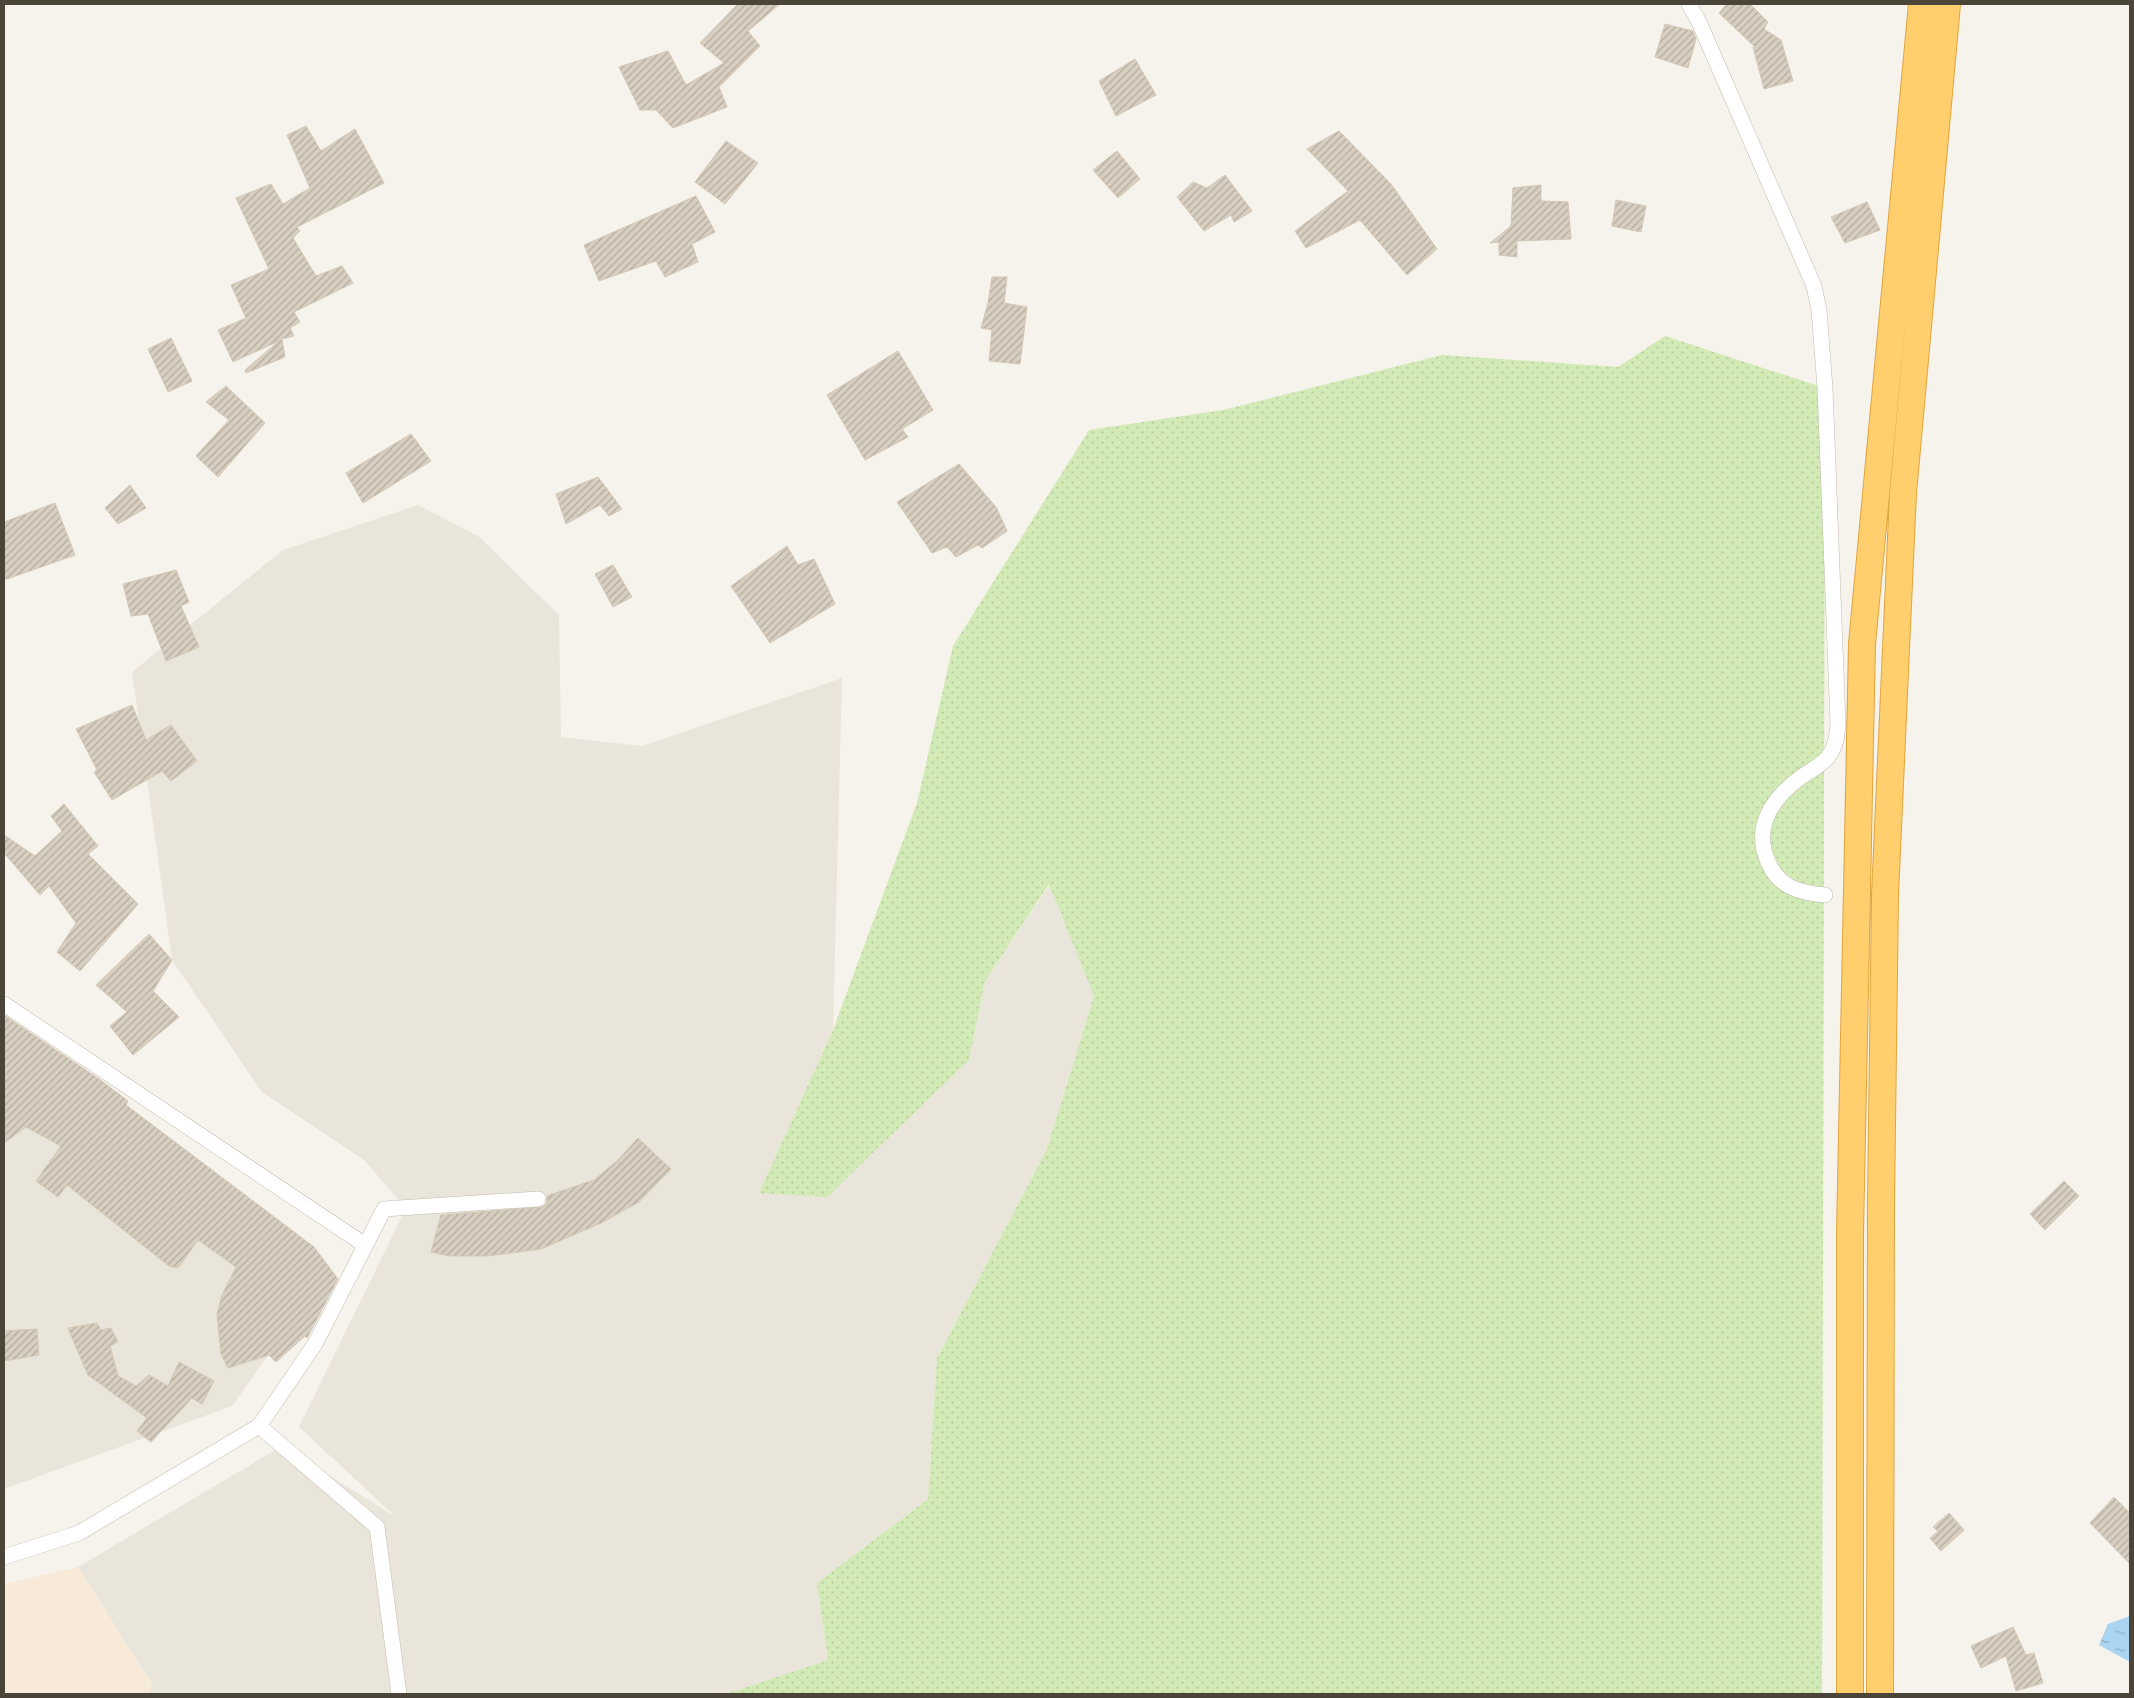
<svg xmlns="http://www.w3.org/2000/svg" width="2134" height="1698" font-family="'Open Sans',sans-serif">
  <defs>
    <pattern id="green-dots" width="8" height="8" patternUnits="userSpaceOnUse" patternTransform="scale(1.25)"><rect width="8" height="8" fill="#d2eab5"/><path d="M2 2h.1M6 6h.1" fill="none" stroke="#b6ca9c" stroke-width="1.8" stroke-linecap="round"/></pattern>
    <pattern id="water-ripples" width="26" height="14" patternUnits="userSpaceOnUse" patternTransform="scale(1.25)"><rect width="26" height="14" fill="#a9d4f2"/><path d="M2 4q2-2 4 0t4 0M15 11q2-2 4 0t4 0" fill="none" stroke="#8caec5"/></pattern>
    <pattern id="building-hatch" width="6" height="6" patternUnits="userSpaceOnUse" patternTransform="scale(1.25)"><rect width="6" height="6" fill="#d8cfc1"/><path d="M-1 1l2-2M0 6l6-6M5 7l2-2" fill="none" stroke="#b1aa9e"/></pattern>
  </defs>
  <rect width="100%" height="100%" fill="#f6f3ec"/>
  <path fill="#eae5da" d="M 418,505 L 478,536 L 559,615 L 561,737 L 642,746 L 842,678 L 833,1030 L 760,1192 L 969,1060 L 985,981 L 1050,884 L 1094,996 L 1047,1149 L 937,1358 L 928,1499 L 817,1583 L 828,1660 L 726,1694 L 149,1694 L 152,1684 L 78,1567 L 282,1446 L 396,1517 L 299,1427 L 406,1208 L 364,1160 L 262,1092 L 172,960 L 132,672 L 283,550 Z
    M 4,1052 L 330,1268 L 232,1406 L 4,1489 Z"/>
  <path fill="#f7ead8" d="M 78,1567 L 152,1685 L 149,1694 L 4,1694 L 4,1584 Z"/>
  <path fill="url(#green-dots)" d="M 1665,336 L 1825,388 L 1822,1694 L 726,1694 L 828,1660 L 817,1583 L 928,1499 L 937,1358 L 1047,1149 L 1094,996 L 1049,884 L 985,981 L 969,1060 L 827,1197 L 759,1193 L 833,1030 L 917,803 L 953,646 L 1089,430 L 1223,410 L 1442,355 L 1618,367 Z"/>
  <path fill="url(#water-ripples)" d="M 2130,1616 L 2130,1662 L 2099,1645 L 2108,1624 Z"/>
  <path fill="url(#building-hatch)" stroke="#d3c7b4" d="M 738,4 L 780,4 L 748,31 L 760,46 L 719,87 L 727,107 L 673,128 L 656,110 L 640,110 L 619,67 L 668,51 L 686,85 L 724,63 L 700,43 Z
    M 1727,4 L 1750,4 L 1768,22 L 1764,29 L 1781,40 L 1793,81 L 1764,89 L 1753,47 L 1755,47 L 1719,13 Z
    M 1665,24 L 1693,31 L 1696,39 L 1688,68 L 1655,57 Z
    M 1135,59 L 1156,95 L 1116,116 L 1099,81 Z
    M 306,126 L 321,151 L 355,129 L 384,183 L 297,227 L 300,231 L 293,238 L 316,276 L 342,266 L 353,283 L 294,312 L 300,322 L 290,328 L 294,336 L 282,339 L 285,357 L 246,373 L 245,370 L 279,341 L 233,362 L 218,330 L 246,318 L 231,285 L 269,269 L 236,198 L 271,184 L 283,204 L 310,188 L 287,135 Z
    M 1339,131 L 1391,184 L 1437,249 L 1407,275 L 1360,220 L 1306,248 L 1295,231 L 1348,191 L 1307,149 Z
    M 726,141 L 758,163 L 725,204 L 695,182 Z
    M 1117,151 L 1140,179 L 1118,198 L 1093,170 Z
    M 1225,175 L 1252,211 L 1234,222 L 1231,215 L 1204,231 L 1177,197 L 1193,182 L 1207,188 Z
    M 1541,185 L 1541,201 L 1568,202 L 1571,239 L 1517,241 L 1517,257 L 1499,255 L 1499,242 L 1490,243 L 1511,226 L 1513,188 Z
    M 696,196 L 715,232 L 692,244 L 698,262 L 665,277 L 656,261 L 599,281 L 584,245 Z
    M 1616,200 L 1646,206 L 1641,232 L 1612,226 Z
    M 1867,202 L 1880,230 L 1845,243 L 1831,217 Z
    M 992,277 L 1007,277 L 1004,303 L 1027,307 L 1020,364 L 989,361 L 992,330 L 981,328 L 988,303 Z
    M 171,338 L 192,381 L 168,392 L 148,349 Z
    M 898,351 L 933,410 L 902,429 L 908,437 L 865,460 L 827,395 Z
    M 226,386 L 265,423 L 218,477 L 196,456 L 229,420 L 206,402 Z
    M 411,434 L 431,461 L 363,503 L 346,473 Z
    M 959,464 L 996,507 L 1007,531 L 982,548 L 978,545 L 956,557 L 947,547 L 932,553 L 897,502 Z
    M 598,477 L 622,509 L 609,516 L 600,505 L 566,524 L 556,494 Z
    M 130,485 L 146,508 L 118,524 L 105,508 Z
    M 55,503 L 75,555 L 4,580 L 4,522 Z
    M 787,546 L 798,565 L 814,559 L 835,604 L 770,643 L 731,586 Z
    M 613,565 L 632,597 L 613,607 L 595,574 Z
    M 176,570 L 189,602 L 181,606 L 199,647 L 166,661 L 148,614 L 131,616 L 123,584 Z
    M 132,705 L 146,740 L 171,725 L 197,761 L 171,781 L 162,771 L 112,800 L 94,772 L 97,770 L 76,729 Z
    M 64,804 L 98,846 L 88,854 L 138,904 L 80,971 L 57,952 L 76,923 L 49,886 L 40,895 L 4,853 L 4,835 L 35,856 L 62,831 L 51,816 Z
    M 149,934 L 172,960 L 153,991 L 179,1017 L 133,1055 L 110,1026 L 127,1012 L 96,985 Z
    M 4,1015 L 99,1079 L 128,1101 L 126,1105 L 314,1247 L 338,1279 L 307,1338 L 305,1336 L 276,1362 L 269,1355 L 228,1368 L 221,1354 L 217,1314 L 222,1295 L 236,1267 L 198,1240 L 178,1268 L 169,1266 L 67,1185 L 58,1197 L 36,1181 L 61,1146 L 26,1127 L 4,1143 Z
    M 638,1138 L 671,1169 L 639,1202 L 601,1223 L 541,1249 L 488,1256 L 450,1256 L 431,1252 L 441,1215 L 543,1207 L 547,1203 L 547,1196 L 594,1180 L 618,1160 Z
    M 2064,1181 L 2079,1196 L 2045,1230 L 2030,1214 Z
    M 97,1323 L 101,1330 L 111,1328 L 118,1342 L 110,1346 L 118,1376 L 136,1386 L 149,1375 L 168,1386 L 179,1362 L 214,1381 L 202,1404 L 192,1398 L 151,1442 L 137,1431 L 147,1418 L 88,1375 L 68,1328 Z
    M 37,1329 L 39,1355 L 4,1361 L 4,1331 Z
    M 2114,1497 L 2130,1513 L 2130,1564 L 2090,1523 Z
    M 1949,1513 L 1964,1530 L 1941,1551 L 1930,1538 L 1938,1531 L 1933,1527 Z
    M 2013,1627 L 2026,1655 L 2034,1653 L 2043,1683 L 2016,1691 L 2006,1656 L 1981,1668 L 1971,1646 Z"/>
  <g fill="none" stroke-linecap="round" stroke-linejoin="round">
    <g stroke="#c2bbae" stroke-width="16">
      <path id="minor" d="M 1689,4 L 1699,22 L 1814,286 L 1819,310 L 1825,388 L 1838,724 C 1837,736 1836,747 1828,757 C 1822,765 1809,771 1801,777 C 1771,799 1752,828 1769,864 C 1780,888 1801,893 1825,895
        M 4,1004 L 365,1245
        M 259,1426 L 377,1527 L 399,1694
        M 4,1557 L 79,1533 L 259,1426 L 315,1344 L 384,1209 L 538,1199"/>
    </g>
    <g stroke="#e0a43c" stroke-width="28">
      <path id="motorway" d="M 1850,1694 L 1850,1233 L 1862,644 L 1922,4
        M 1880,1694 L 1881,1202 L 1885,895 L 1903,493 L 1947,4"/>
    </g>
    <use href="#minor" stroke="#fff" stroke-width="15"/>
    <use href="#motorway" stroke="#ffcf6e" stroke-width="26"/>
  </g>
  <rect width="2134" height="1698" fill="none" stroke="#4b4439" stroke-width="10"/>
</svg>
